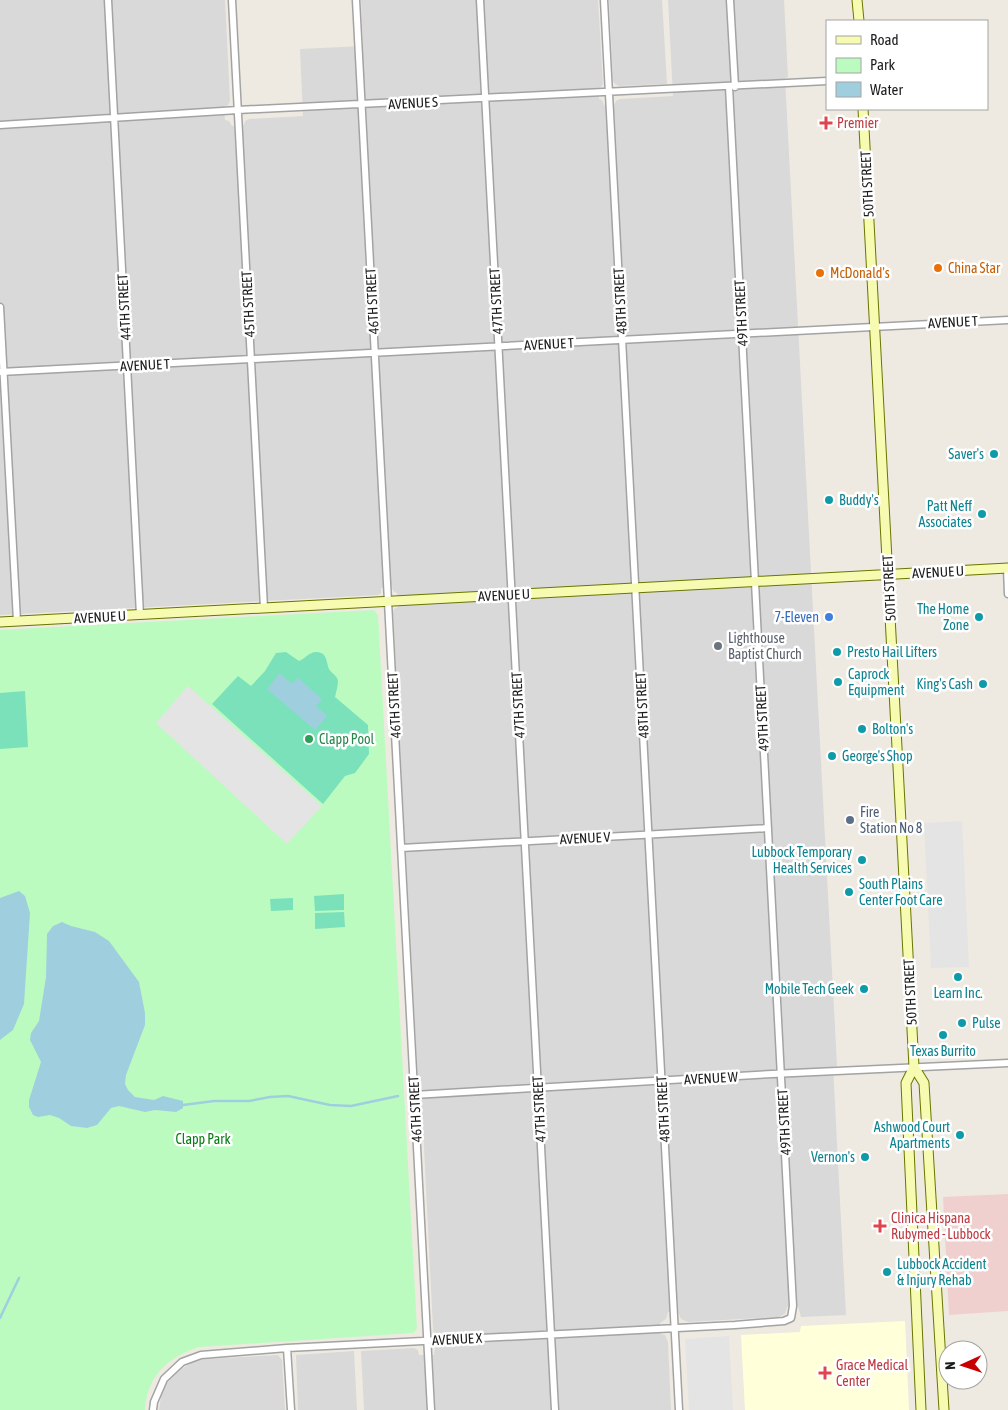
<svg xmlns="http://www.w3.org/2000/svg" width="1008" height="1410" font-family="'Asap Condensed',sans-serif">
  <rect width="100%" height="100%" fill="#eeeae1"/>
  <path fill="#dad9d9" d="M 0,0 L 225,0 L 230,101 L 228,105 L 224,107 L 225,120 L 229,121 L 232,126 L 244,125 L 245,121 L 249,119 L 303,116 L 300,49 L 363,46 L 361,0 L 598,0 L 603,84 L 601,87 L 598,88 L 599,99 L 602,100 L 604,105 L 614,105 L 616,101 L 620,99 L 673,96 L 668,0 L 784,0 L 788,77 L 785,78 L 837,1066 L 833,1067 L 846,1315 L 801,1317 L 798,1306 L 787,1307 L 785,1314 L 778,1317 L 688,1322 L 681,1319 L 678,1312 L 668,1312 L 666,1319 L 660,1323 L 660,1334 L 665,1335 L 668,1342 L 671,1410 L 364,1410 L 361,1351 L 414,1348 L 418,1350 L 419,1355 L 434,1355 L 435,1348 L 439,1346 L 439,1335 L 434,1334 L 433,1329 L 423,1127 L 418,1083 L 393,613 L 394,609 L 398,607 L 397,593 L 393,591 L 392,587 L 381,588 L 381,593 L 378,595 L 0,615 Z
    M 609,0 L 662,0 L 667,84 L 619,86 L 615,84 L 613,81 Z
    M 354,1351 L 357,1410 L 298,1410 L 296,1355 Z
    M 278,1355 L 282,1360 L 285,1410 L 159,1410 L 161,1396 L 166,1384 L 178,1371 L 191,1363 L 204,1359 Z"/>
  <path fill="#f0d0cf" d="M 1008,1194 L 1008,1311 L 949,1315 L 943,1197 Z"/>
  <path fill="#ffffd9" d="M 905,1321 L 909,1410 L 745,1410 L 741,1335 L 800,1332 L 801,1326 Z"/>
  <path fill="#bbfbc0" d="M 374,610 L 378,615 L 417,1329 L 413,1333 L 199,1347 C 168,1357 147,1376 145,1410 L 0,1410 L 0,630 Z"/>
  <path fill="#7be1ba" d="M 286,652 L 299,661 C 305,659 309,652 316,652 C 327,652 326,661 329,669 C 332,674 337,675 338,681 C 338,686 336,692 335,697 L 368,725 L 369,754 L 355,773 L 345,776 L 323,804 L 212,704 L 238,676 L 251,686 L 265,671 L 276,653 Z
    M 25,691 L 28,747 L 0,749 L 0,693 Z
    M 344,894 L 344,910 L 315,911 L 314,896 Z
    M 293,898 L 293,910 L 271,911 L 270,899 Z
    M 344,912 L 345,927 L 315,929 L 315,913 Z"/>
  <path fill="#e4e4e4" d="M 188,686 L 322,806 L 287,844 L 156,723 Z
    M 962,821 L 969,967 L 931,968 L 924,823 Z
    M 729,1336 L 733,1410 L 689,1410 L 685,1339 Z"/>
  <path fill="#9fcfde" d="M 280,673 L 292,684 L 298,678 L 322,699 L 316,706 L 327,716 L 315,730 L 267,689 Z
    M 19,891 L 25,896 L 30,913 L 24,1004 L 13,1030 L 0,1040 L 0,898 Z
    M 62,922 L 71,926 L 95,932 L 109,941 L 139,982 L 145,1013 L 145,1025 L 126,1075 L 125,1084 L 128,1090 L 135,1097 L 154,1100 L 163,1096 L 183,1101 L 183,1108 L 176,1112 L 155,1110 L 145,1112 L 119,1106 L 111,1108 L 97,1125 L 87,1128 L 71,1126 L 59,1118 L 50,1115 L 38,1117 L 33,1115 L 29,1107 L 29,1100 L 41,1062 L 30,1040 L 31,1033 L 39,1021 L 46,977 L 47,934 L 53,926 Z"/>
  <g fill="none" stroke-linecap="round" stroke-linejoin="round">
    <path stroke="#9fcfde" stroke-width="2.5" d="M 183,1105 L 214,1101 L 249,1101 L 270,1097 L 288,1096 L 330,1105 L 351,1106 L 398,1096
      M 0,1318 L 19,1278"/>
    <g stroke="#a3a3a3" stroke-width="9">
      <path id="street" d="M 108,0 L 140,615
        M 232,0 L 264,608
        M 356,0 L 431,1410
        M 480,0 L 555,1410
        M 604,0 L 679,1410
        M 730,0 L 735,87
        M 0,125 L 238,110 L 827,81
        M 0,307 L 17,621
        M 0,372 L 1008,320
        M 1007,568 L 1008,594
        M 401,848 L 768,828
        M 414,1095 L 772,1074 L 1008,1063
        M 287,1348 L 291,1410
        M 153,1410 L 154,1402 L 164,1379 L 182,1362 L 201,1355 L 287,1348 L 735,1325 L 784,1321 L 791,1318 L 793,1306 L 729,87"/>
    </g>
    <g stroke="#687501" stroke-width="11">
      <path id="secondary" d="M 857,0 L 859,21
        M 863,109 L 914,1067 L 924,1083 L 944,1410
        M 0,622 L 1008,568
        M 914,1067 L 906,1083 L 921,1410"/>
    </g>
    <use href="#street" stroke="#fff" stroke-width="6"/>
    <use href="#secondary" stroke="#f7fbb1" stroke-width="9"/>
  </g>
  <g fill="#e0444e" stroke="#fff" stroke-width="2">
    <path d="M823.5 115.5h5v5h5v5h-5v5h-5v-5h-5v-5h5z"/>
    <path d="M877.5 1218.5h5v5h5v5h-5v5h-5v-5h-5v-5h5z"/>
    <path d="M822.5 1365.5h5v5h5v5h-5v5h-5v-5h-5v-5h5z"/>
  </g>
  <g fill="#e8710a" stroke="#fff" stroke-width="2">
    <circle cx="938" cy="268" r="5"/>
    <circle cx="820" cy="273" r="5"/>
  </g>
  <g fill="#0f9aa8" stroke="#fff" stroke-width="2">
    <circle cx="994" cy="454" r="5"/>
    <circle cx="829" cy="500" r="5"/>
    <circle cx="982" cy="514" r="5"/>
    <circle cx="979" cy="617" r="5"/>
    <circle cx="837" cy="652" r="5"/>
    <circle cx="838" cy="682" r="5"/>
    <circle cx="983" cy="684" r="5"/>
    <circle cx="862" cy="729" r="5"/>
    <circle cx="832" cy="756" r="5"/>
    <circle cx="862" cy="860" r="5"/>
    <circle cx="849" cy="892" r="5"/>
    <circle cx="958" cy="977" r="5"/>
    <circle cx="864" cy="989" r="5"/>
    <circle cx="962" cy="1023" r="5"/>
    <circle cx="943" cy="1035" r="5"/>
    <circle cx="960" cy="1135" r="5"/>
    <circle cx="865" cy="1157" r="5"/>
    <circle cx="887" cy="1272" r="5"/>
  </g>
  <circle fill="#3f7fe0" stroke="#fff" stroke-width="2" cx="829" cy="617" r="5"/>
  <circle fill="#6b7280" stroke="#fff" stroke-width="2" cx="718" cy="646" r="5"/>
  <circle fill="#2e9e5b" stroke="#fff" stroke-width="2" cx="309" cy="739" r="5"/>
  <circle fill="#5c6f8a" stroke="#fff" stroke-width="2" cx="850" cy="820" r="5"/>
  <g text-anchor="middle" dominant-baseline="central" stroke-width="5" stroke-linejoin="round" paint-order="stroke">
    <g font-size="14" fill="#1c1c1c" stroke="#fff">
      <text transform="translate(413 103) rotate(-3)">AVENUE S</text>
      <text transform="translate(867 184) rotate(-93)">50TH STREET</text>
      <text transform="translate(372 301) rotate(-93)">46TH STREET</text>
      <text transform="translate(496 301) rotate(-93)">47TH STREET</text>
      <text transform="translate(620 301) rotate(-93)">48TH STREET</text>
      <text transform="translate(248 304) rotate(-93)">45TH STREET</text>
      <text transform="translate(124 307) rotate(-93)">44TH STREET</text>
      <text transform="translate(741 313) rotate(-93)">49TH STREET</text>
      <text transform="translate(953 322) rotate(-3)">AVENUE T</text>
      <text transform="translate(549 344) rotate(-3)">AVENUE T</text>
      <text transform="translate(145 365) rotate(-3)">AVENUE T</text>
      <text transform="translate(938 572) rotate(-3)">AVENUE U</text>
      <text transform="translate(889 588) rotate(-93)">50TH STREET</text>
      <text transform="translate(504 595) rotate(-3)">AVENUE U</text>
      <text transform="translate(100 617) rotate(-3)">AVENUE U</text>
      <text transform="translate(394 705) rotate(-93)">46TH STREET</text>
      <text transform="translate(518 705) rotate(-93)">47TH STREET</text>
      <text transform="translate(642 705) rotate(-93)">48TH STREET</text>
      <text transform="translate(762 718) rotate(-93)">49TH STREET</text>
      <text transform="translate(585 838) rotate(-3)">AVENUE V</text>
      <text transform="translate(910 992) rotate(-93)">50TH STREET</text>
      <text transform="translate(711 1078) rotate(-3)">AVENUE W</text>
      <text transform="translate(415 1109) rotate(-93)">46TH STREET</text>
      <text transform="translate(539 1109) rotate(-93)">47TH STREET</text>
      <text transform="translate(663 1109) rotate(-93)">48TH STREET</text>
      <text transform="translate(784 1122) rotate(-93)">49TH STREET</text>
      <text transform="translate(457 1339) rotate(-3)">AVENUE X</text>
    </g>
    <g font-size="14" fill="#be3a42" stroke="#fff" text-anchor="start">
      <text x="837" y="123">Premier</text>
      <text x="891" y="1218">Clinica Hispana<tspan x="891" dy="16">Rubymed - Lubbock</tspan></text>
      <text x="836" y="1365">Grace Medical<tspan x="836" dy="16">Center</tspan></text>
    </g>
    <g font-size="14" fill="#c56008" stroke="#fff" text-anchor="start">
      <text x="948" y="268">China Star</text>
      <text x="830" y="273">McDonald's</text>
    </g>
    <g font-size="14" fill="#0d838f" stroke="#fff" text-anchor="end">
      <text x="984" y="454">Saver's</text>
      <text x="839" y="500" text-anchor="start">Buddy's</text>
      <text x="972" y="506">Patt Neff<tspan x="972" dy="16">Associates</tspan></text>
      <text x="969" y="609">The Home<tspan x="969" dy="16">Zone</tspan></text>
      <text x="847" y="652" text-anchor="start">Presto Hail Lifters</text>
      <text x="848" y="674" text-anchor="start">Caprock<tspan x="848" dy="16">Equipment</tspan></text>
      <text x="973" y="684">King's Cash</text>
      <text x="872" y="729" text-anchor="start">Bolton's</text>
      <text x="842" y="756" text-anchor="start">George's Shop</text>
      <text x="852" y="852">Lubbock Temporary<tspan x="852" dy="16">Health Services</tspan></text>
      <text x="859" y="884" text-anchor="start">South Plains<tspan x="859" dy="16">Center Foot Care</tspan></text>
      <text x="854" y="989">Mobile Tech Geek</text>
      <text x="958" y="993" text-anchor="middle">Learn Inc.</text>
      <text x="972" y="1023" text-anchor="start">Pulse</text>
      <text x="943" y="1051" text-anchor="middle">Texas Burrito</text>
      <text x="950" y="1127">Ashwood Court<tspan x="950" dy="16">Apartments</tspan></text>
      <text x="855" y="1157">Vernon's</text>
      <text x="897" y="1264" text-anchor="start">Lubbock Accident<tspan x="897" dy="16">&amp; Injury Rehab</tspan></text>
    </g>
    <g font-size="14" fill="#366cbe" stroke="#fff" text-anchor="end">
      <text x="819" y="617">7-Eleven</text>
    </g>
    <g font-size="14" fill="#5b616d" stroke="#fff" text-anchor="start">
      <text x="728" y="638">Lighthouse<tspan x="728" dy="16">Baptist Church</tspan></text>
    </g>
    <g font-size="14" fill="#27864d" stroke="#fff" text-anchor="start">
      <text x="319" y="739">Clapp Pool</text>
    </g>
    <g font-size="14" fill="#4e5e75" stroke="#fff" text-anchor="start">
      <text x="860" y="812">Fire<tspan x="860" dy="16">Station No 8</tspan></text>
    </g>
    <g font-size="14" fill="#077c12" stroke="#fff">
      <text x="203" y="1139">Clapp Park</text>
    </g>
  </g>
  <rect x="826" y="20" width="162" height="90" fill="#ffffff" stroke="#a4a4a4"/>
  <rect x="836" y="36" width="25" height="8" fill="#f7fbb1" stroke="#a4a4a4"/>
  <text x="870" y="45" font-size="15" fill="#1c1c1c">Road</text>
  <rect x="836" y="58" width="25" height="15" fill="#bbfbc0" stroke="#a4a4a4"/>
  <text x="870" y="70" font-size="15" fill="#1c1c1c">Park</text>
  <rect x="836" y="82" width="25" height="15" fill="#9fcfde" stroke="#a4a4a4"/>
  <text x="870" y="95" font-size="15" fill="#1c1c1c">Water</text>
  <g transform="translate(963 1365) rotate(267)"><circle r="24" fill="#ffffff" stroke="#a4a4a4"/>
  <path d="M0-4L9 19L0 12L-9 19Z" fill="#c80100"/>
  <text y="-8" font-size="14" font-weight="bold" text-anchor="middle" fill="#1c1c1c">N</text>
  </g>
</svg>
